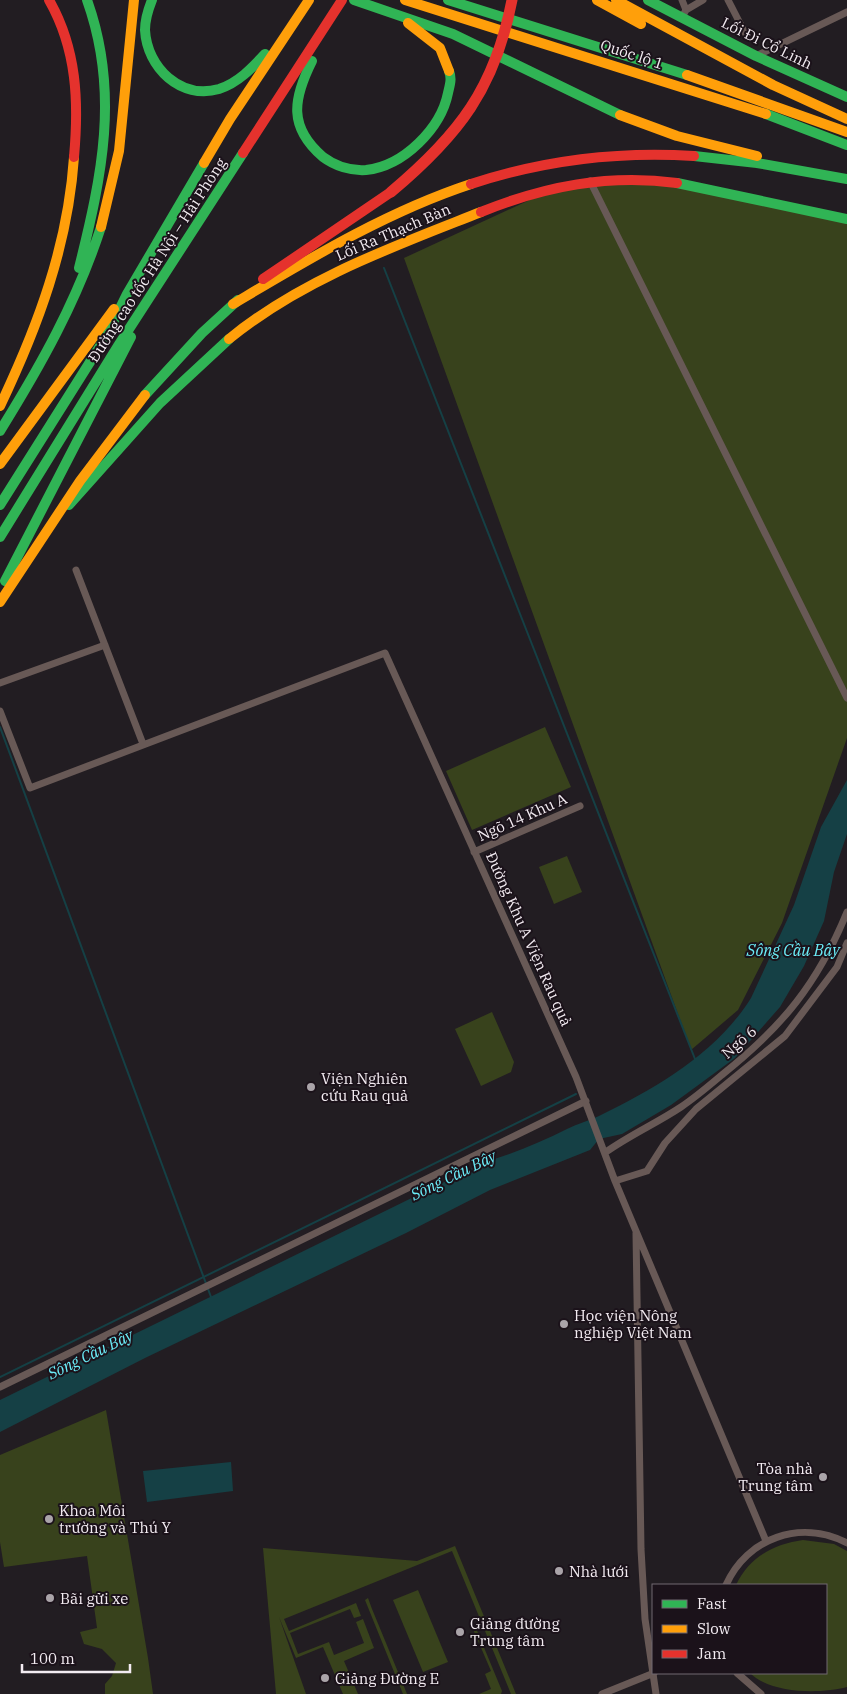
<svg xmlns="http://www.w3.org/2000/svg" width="847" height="1694" font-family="'IBM Plex Serif',serif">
  <rect width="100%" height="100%" fill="#221d22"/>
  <path fill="#38421c" d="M 621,180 L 674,186 L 847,221 L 847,738 L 782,923 L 738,1010 L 691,1050 L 404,258 L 547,192 Z
    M 545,727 L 571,787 L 472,830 L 446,771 Z
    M 567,856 L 582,892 L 554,904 L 539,867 Z
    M 492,1012 L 514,1062 L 511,1072 L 481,1086 L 455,1029 Z
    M 106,1410 L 148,1658 L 153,1694 L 105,1694 L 105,1684 L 112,1676 L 116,1663 L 102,1649 L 84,1644 L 80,1632 L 97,1628 L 87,1556 L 4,1567 L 0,1542 L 0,1455 Z
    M 803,1540 L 834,1544 L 847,1551 L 847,1687 C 820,1694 771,1694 750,1673 L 826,1673 L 826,1585 L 736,1585 C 749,1557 774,1544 803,1540 Z
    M 455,1546 L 516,1694 L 511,1694 L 452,1551 L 284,1619 L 289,1631 L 356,1603 L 361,1616 L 354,1618 L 350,1609 L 290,1633 L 298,1654 L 329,1642 L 334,1655 L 364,1643 L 356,1622 L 363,1619 L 374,1648 L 344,1661 L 358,1694 L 343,1694 L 323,1647 L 296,1658 L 279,1617 L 306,1694 L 276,1694 L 263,1548 L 417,1561 Z
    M 418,1590 L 448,1662 L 423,1672 L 393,1600 Z
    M 368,1598 L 372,1609 L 407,1694 L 403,1694 L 365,1600 Z
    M 473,1621 L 502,1691 L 501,1694 L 479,1694 L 491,1689 L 485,1674 L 491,1671 L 470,1622 Z"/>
  <path fill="#154045" d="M 847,780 L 847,834 L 834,872 L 824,921 L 804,966 L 780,1007 L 735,1058 L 697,1086 L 671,1105 L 622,1134 L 599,1139 L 590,1150 L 490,1190 L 406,1233 L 145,1358 L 0,1432 L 0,1400 L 485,1162 C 513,1154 541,1142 567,1129 C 577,1124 588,1121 599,1116 C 656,1088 716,1054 751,998 L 794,905 L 821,827 Z
    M 231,1462 L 233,1491 L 147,1502 L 143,1471 Z"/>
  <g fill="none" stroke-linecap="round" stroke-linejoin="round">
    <path stroke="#154045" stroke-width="2" d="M 384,268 L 695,1059
      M 0,727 L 211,1297
      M 0,1377 L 576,1094"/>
    <path stroke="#685956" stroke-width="7" d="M 682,0 L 686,10
      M 728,0 L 745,33
      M 682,17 L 686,10 L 703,0
      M 756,56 L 847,12
      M 590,181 L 847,698
      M 76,570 L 143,744
      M 0,683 L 105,645
      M 0,711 L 30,788 L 385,653 L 576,1077 L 615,1181 L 766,1541
      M 474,852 L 580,806
      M 606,1152 C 630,1135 657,1123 681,1107 C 696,1097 710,1085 723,1074 C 783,1026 818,983 847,912
      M 615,1181 L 647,1171 L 665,1143 L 696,1109 L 785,1036 L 837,967 L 847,943
      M 636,1233 L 641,1549 L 645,1619 L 656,1694
      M 0,1387 L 586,1101
      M 726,1585 C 747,1538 800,1519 847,1543
      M 737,1673 L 761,1694
      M 602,1694 L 654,1673"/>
    <path stroke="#30b455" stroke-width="10" d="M 152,0 C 148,10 145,19 145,30 C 147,68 181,100 219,89 C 238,83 252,68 265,54
      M 354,0 L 453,34 L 620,115
      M 448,0 L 687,75
      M 648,0 L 756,56 L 847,97
      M 312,61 C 293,99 288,127 323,157 C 335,166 351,171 366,170 C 404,166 441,128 448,93 C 450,84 452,79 449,71
      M 766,114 L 847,145
      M 694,156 L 757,163 L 847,179
      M 677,183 L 847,219
      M 79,268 C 102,176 120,92 87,0
      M 145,395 L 202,333 L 238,300
      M 0,431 C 41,365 77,301 101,227
      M 0,505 L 107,335 L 127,294 L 204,163
      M 69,505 L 160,403 L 229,339
      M 0,537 L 118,346 L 243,153
      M 5,581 L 131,337"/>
    <path stroke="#ff9f0a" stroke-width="10" d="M 405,0 L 766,114
      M 597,0 L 641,24
      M 616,0 L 773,85 L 847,119
      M 408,23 L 440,48 L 449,71
      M 687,75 L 847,132
      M 620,115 L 677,136 L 757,156
      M 204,163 L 230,119 L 309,0
      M 101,227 L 119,151 L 134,0
      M 233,304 C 309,259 386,212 471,184
      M 229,339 C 302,279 395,246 481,212
      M 0,406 C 38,326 68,246 74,157
      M 0,464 L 114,309
      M 0,602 L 80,481 L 145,395"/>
    <path stroke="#e5322d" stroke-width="10" d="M 49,0 C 77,49 79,102 74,157
      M 243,153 L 342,0
      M 471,184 C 544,160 616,151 694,156
      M 481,212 C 545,186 608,174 677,183
      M 263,279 L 391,192"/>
    <path stroke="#e5322d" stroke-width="11" d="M 391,192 C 459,135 495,88 512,0"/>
  </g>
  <g fill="#aaa4a9" stroke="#1b121a" stroke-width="2">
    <circle cx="311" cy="1087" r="5"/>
    <circle cx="564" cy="1324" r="5"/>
    <circle cx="823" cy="1477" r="5"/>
    <circle cx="49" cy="1519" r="5"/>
    <circle cx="559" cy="1571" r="5"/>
    <circle cx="50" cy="1598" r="5"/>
    <circle cx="460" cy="1632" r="5"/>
    <circle cx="325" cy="1678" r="5"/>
  </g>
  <g text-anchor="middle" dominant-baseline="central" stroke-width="4" stroke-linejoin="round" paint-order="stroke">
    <g font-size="15" fill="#f3ecf2" stroke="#1b121a">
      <text transform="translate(767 43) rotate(26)">Lối Đi Cổ Linh</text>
      <text transform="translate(632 54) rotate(18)">Quốc lộ 1</text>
      <text transform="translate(393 232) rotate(-23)">Lối Ra Thạch Bàn</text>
      <text transform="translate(157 260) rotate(-57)">Đường cao tốc Hà Nội – Hải Phòng</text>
      <text transform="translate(522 817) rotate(-24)">Ngõ 14 Khu A</text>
      <text transform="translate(529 939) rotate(66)">Đường Khu A Viện Rau quả</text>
      <text transform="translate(739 1042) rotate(-41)">Ngõ 6</text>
    </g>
    <g font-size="15" fill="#f3ecf2" stroke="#1b121a" text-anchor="start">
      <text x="321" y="1078">Viện Nghiên<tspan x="321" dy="17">cứu Rau quả</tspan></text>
      <text x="574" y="1315">Học viện Nông<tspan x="574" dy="17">nghiệp Việt Nam</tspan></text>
      <text x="813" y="1468" text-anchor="end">Tòa nhà<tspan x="813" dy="17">Trung tâm</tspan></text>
      <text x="59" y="1510">Khoa Môi<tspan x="59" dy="17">trường và Thú Y</tspan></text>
      <text x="569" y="1571">Nhà lưới</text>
      <text x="60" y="1598">Bãi gửi xe</text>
      <text x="470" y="1623">Giảng đường<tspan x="470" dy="17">Trung tâm</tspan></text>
      <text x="335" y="1678">Giảng Đường E</text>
    </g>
    <g font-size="16" font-style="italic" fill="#6bedf8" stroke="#1b121a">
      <text x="793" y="950">Sông Cầu Bây</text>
      <text transform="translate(453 1175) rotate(-26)">Sông Cầu Bây</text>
      <text transform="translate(90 1354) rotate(-26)">Sông Cầu Bây</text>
    </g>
  </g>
  <rect x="652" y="1584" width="175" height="90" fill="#1b121a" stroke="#716970"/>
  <rect x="662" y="1600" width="25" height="8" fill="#30b455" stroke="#716970"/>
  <text x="697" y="1609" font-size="15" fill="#f3ecf2">Fast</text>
  <rect x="662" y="1625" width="25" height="8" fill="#ff9f0a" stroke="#716970"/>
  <text x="697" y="1634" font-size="15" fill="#f3ecf2">Slow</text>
  <rect x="662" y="1650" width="25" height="8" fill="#e5322d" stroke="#716970"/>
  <text x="697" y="1659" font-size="15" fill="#f3ecf2">Jam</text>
  <path d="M22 1664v8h108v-8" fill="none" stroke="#f3ecf2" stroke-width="2.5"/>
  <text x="30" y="1664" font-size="15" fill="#f3ecf2" stroke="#1b121a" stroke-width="4" paint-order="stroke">100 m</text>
</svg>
